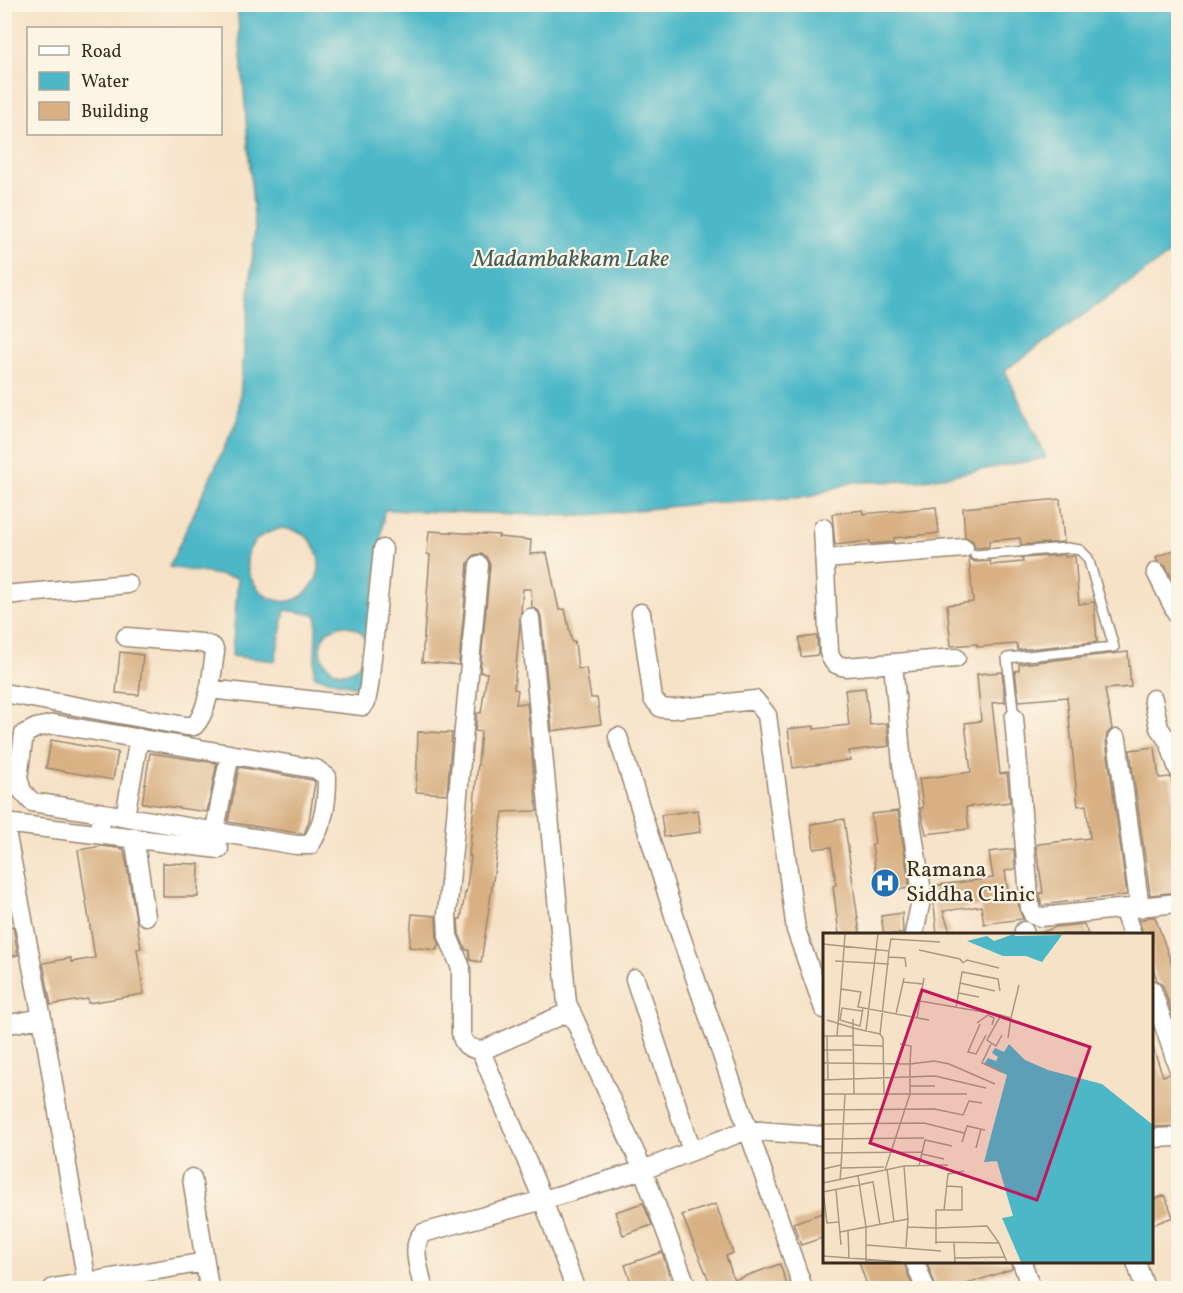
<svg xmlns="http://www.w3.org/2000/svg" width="1183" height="1293" font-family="Vollkorn,serif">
  <rect width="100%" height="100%" fill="#fcf5e5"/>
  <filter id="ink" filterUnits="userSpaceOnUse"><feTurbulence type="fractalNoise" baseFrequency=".0167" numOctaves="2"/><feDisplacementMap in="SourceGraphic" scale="12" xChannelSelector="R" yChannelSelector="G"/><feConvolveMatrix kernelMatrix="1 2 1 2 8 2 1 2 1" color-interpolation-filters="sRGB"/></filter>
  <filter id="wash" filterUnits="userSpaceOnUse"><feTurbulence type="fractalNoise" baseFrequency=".008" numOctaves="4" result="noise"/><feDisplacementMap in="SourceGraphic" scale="24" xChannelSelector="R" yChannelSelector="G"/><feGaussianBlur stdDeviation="1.35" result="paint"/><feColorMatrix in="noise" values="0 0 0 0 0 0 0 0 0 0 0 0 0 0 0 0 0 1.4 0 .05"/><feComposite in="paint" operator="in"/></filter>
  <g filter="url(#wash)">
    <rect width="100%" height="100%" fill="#f6e2c7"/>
    <path fill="#4bb7c7" stroke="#437072" stroke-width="1.5" fill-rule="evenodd" d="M 237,5 L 1178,5 L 1178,248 L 1005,370 L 1046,458 L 919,481 L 853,482 L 808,497 L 704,503 L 581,516 L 384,510 L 364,689 L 314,676 L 317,615 L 285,610 L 275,661 L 232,656 L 238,578 L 169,567 L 238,418 L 255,230 ZM 282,528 C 287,529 292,529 296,531 C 317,538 326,566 313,584 C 275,640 204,545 282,528 ZM 342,625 C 394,631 350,700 324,661 C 317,651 320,641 327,631 Z"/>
    <g id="blocks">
      <path fill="#d8b083" d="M 1060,499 L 1064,542 L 1021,545 L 1020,538 L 989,541 L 989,547 L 975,548 L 973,541 L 965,537 L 963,508 Z
        M 936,507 L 939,533 L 894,538 L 894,542 L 870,544 L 870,541 L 835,545 L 832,514 L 862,510 L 863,514 Z
        M 429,531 L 499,535 L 498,537 L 531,540 L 530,554 L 547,553 L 559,610 L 565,609 L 572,642 L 575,641 L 578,669 L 586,668 L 591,698 L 597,698 L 601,724 L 552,731 L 541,617 L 539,611 L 532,607 L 531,589 L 523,589 L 514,689 L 518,690 L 516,704 L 527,703 L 537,811 L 503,812 L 481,962 L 470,960 L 469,950 L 466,950 L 459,934 L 458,919 L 461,919 L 465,893 L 466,893 L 471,856 L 469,856 L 481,732 L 475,731 L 477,713 L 481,713 L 487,673 L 480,672 L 490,565 L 486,556 L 481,554 L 474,555 L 468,563 L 459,665 L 422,662 L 430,555 L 427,554 Z
        M 1179,548 L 1179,578 L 1173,580 L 1166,566 L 1157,561 L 1156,557 Z
        M 1065,555 L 1065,557 L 1075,556 L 1079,604 L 1094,602 L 1097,642 L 1018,650 L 1017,644 L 977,647 L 977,644 L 951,646 L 947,605 L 973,602 L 969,558 L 975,562 L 990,561 L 991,565 L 1023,562 L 1022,558 Z
        M 817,636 L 818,655 L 801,657 L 799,638 Z
        M 120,652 L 143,655 L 139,695 L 116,693 Z
        M 1128,652 L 1131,687 L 1105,689 L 1112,729 L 1107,734 L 1106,741 L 1127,895 L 1041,905 L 1040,893 L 1043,893 L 1036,846 L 1039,844 L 1090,838 L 1086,805 L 1078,806 L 1067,697 L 1019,701 L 1015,671 L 1019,670 L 1019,664 Z
        M 1002,672 L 1005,702 L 992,703 L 1000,774 L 1007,773 L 1010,802 L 966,807 L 969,829 L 926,834 L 920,808 L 923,808 L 923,805 L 919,779 L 971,772 L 965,723 L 981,721 L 977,674 Z
        M 865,688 L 870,725 L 887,723 L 889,746 L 849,751 L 850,760 L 793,768 L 788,729 L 814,726 L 814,729 L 849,725 L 845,690 Z
        M 418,732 L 452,733 L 447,794 L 416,792 Z
        M 51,740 L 118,752 L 113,780 L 46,768 Z
        M 1155,747 L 1159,778 L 1171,777 L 1176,817 L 1179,817 L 1179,892 L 1150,895 L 1130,750 Z
        M 150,753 L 217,763 L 207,812 L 142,803 Z
        M 239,767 L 312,780 L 315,782 L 309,821 L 304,834 L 228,822 Z
        M 698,810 L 701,832 L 664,837 L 661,815 Z
        M 898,811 L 910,888 L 878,892 L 872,845 L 875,844 L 871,814 Z
        M 844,819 L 860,934 L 839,934 L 833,886 L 836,885 L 831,847 L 814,849 L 811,824 Z
        M 102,846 L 124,849 L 141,948 L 137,949 L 144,994 L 88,1003 L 88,999 L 51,1005 L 43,963 L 71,958 L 71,962 L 95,958 L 78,850 Z
        M 1014,849 L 1015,869 L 1005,871 L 1009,897 L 1018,896 L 1019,909 L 1023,919 L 984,924 L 981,906 L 943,911 L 951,934 L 937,934 L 932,886 L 993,878 L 989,852 Z
        M 163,863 L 199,864 L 198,897 L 163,897 Z
        M 902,913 L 903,934 L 884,934 L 881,916 Z
        M 412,914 L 436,916 L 437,937 L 440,946 L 437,946 L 437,950 L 409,947 Z
        M 1149,917 L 1155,917 L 1175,973 L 1179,972 L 1179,1028 L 1177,1028 L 1163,986 L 1157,980 L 1152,965 L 1152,934 L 1143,934 L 1139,921 Z
        M 1084,924 L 1088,934 L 1040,934 L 1040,933 L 1056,927 Z
        M 13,926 L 18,955 L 4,957 L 4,927 Z
        M 1153,1048 L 1163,1076 L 1169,1074 L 1179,1078 L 1179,1126 L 1152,1127 L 1152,1049 Z
        M 1165,1195 L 1173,1217 L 1152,1225 L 1152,1200 Z
        M 643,1203 L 652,1225 L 623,1235 L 615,1212 Z
        M 716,1204 L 733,1253 L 726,1256 L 734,1280 L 780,1264 L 788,1288 L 712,1288 L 682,1215 Z
        M 825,1212 L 825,1237 L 801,1245 L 793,1223 Z
        M 662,1252 L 673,1288 L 633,1288 L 625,1265 Z
        M 859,1262 L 904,1262 L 913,1288 L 868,1288 Z
        M 927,1262 L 1011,1262 L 1012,1269 L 955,1288 L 936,1288 Z"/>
    </g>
  </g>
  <g filter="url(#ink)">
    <use href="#blocks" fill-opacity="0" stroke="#988672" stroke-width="1.5"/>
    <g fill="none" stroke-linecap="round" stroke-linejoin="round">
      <g stroke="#988672" stroke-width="12">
        <path id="lane" d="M 975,555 L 1067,548 L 1080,550 L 1088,558 L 1114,647 L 1007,658 L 1014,718"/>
      </g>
      <g stroke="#988672" stroke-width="21">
        <path id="street" d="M 823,528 L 829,652 C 832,663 835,665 846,667 L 956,658
          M 825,559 L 964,548
          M 479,565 L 447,915 L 448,936 L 461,968 L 461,1033 C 463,1046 468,1047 481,1051 L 543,1200 L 643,1170 L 747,1130 L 824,1136
          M 1156,572 L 1178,616
          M 4,595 L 128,584
          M 641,613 L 653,699 L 661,708 L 672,709 L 755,700 L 767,715 L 796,930 L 824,1009
          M 530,618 L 567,1003 L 643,1170 L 687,1288
          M 893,663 L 902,764 L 921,886 L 921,900 L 914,934
          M 209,689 L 363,706 L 366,702 L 369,686 L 383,549
          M 4,693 L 185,726 L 194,726 C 209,712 212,672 215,652 L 213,647 L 202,643 L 126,637
          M 1153,699 L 1159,728 L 1169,742 L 1178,769
          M 1014,718 L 1030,908 L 1033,915 L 1041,917 L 1178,903
          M 618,737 L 679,931 L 803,1288
          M 1117,739 L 1140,908
          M 125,816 L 139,738
          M 4,821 L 42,1018 L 87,1283
          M 5,823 L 219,849
          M 99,833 L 103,813 L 32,802 L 22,791 L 18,778 L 24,734 L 36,728 L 54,724 L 316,769 L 327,777 C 327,803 324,824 310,845 L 296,845 L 103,813
          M 134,837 L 146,916
          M 212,844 L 230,754
          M 1123,909 L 1132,934
          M 1024,931 L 1025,934
          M 635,979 L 692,1151
          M 1152,990 L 1178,1067
          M 4,1025 L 42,1018
          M 481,1051 L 571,1011
          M 1152,1138 L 1178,1137
          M 192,1178 L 209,1288
          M 915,1262 L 925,1288
          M 1022,1262 L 1031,1288
          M 1136,1262 L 1145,1288
          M 53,1288 L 205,1262
          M 423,1288 C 421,1273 409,1245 423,1233 L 543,1200 L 575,1288"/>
      </g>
      <use href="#lane" stroke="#fff" stroke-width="9"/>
      <use href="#street" stroke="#fff" stroke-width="18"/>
    </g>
  </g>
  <defs>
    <g id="hospital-disc" transform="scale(1.5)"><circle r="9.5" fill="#1f6fb2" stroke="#fcf5e5"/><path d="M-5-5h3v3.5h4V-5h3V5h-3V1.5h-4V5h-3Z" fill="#fff"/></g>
  </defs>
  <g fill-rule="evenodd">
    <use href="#hospital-disc" x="885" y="883"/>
  </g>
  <g text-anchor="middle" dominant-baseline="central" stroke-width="4.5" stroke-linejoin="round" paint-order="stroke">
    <g font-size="22" fill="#3b2a1e" stroke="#fcf5e5" text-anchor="start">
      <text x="906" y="870">Ramana<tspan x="906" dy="25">Siddha Clinic</tspan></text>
    </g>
    <g font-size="24" font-style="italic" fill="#415b59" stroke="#fcf5e5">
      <text x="571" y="260">Madambakkam Lake</text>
    </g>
  </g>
  <g transform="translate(823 933)">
    <rect width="330" height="330" fill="#f6e2c7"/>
    <path d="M 191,1 L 192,3 L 239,2 L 219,29 L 203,23 L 180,23 L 144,8 L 164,3 L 171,8 ZM 186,111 L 202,127 L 225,137 L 279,151 L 330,192 L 330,329 L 198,329 L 179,285 L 190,283 L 174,228 L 161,229 L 184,142 L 161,131 L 165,125 L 173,128 L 175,124 L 169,120 L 172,115 L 181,119 Z" fill="#4bb7c7"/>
    <path fill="none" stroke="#ab9883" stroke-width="1.5" d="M 22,1 L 18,56 L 38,59 L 35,74 L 106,87M 0,11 L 66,18 L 68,6 L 117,9M 96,17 L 137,26 L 140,30M 66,24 L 82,25 L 83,34M 12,28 L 66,31M 140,30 L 144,27 L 176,35M 80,49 L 100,51M 137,50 L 172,58M 136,60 L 156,64M 97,68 L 178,82 L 164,107 L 173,113 L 179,102M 133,75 L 139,39 L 175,46 L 177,58M 39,78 L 19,75 L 17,87 L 37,93 L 40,75M 73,81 L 81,45M 178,82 L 188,85 L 196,52M 94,85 L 101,45M 4,87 L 30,95 L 30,86M 154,90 L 165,82 L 171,85 L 169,92M 157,91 L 145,119 L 153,121 L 163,102M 43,98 L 55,1M 0,103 L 30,103M 4,103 L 5,147M 14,103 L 18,56M 185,105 L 188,85M 168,111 L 159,130 L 179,139M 29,112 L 60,113M 0,117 L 29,117M 0,130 L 87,131 L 88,113 L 77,111M 0,147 L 112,143 L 163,155M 87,153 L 112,153M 0,161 L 144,161M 31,161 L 30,95 L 57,101M 61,161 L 60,105 L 57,101 L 66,18M 0,177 L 111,176 L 140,182 L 146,168 L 159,170M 0,191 L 101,190 L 141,200M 0,206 L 101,205M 139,209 L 144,193 L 162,197M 153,215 L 158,196M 0,220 L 99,219M 99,221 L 121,226M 81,233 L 85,286M 96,233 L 102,207 L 129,213M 18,235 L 22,161M 0,236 L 18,232M 64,236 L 71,289M 62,237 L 87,161 L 87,131 L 111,128 L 126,131 L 172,151M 35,243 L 43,294 L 43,329M 17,247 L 18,235 L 61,234M 0,250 L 81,233 L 125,232M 123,253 L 139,254 L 139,277 L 113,277 L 113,295 L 164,293 L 176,310M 0,257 L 4,290 L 16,289M 13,257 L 18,312M 0,259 L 50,249 L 57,292M 121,277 L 125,241 L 141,238M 84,294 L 113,295 L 113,311M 25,298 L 26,325M 17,299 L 85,286 L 83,314M 113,309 L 176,310 L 184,329M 131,310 L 132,329M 43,312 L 118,318M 0,323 L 79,329M 132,325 L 182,324"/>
    <path fill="#c2185b" fill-opacity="0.15" stroke="#c2185b" stroke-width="3" d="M 99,57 L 267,114 L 214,267 L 47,210 Z"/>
    <rect width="330" height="330" fill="none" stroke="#3b2a1e" stroke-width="3"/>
  </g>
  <rect width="1183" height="1293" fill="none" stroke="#fcf5e5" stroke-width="24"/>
  <rect x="27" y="27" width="195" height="108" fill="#fcf5e5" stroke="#afa495" stroke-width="1.5"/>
  <rect x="39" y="46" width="30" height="9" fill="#ffffff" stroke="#afa495" stroke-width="1.5"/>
  <text x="81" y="57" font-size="18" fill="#3b2a1e">Road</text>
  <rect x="39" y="72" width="30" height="18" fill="#4bb7c7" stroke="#afa495" stroke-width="1.5"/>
  <text x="81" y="87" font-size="18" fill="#3b2a1e">Water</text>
  <rect x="39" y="102" width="30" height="18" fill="#d8b083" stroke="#afa495" stroke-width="1.5"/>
  <text x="81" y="117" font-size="18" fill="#3b2a1e">Building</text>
</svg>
